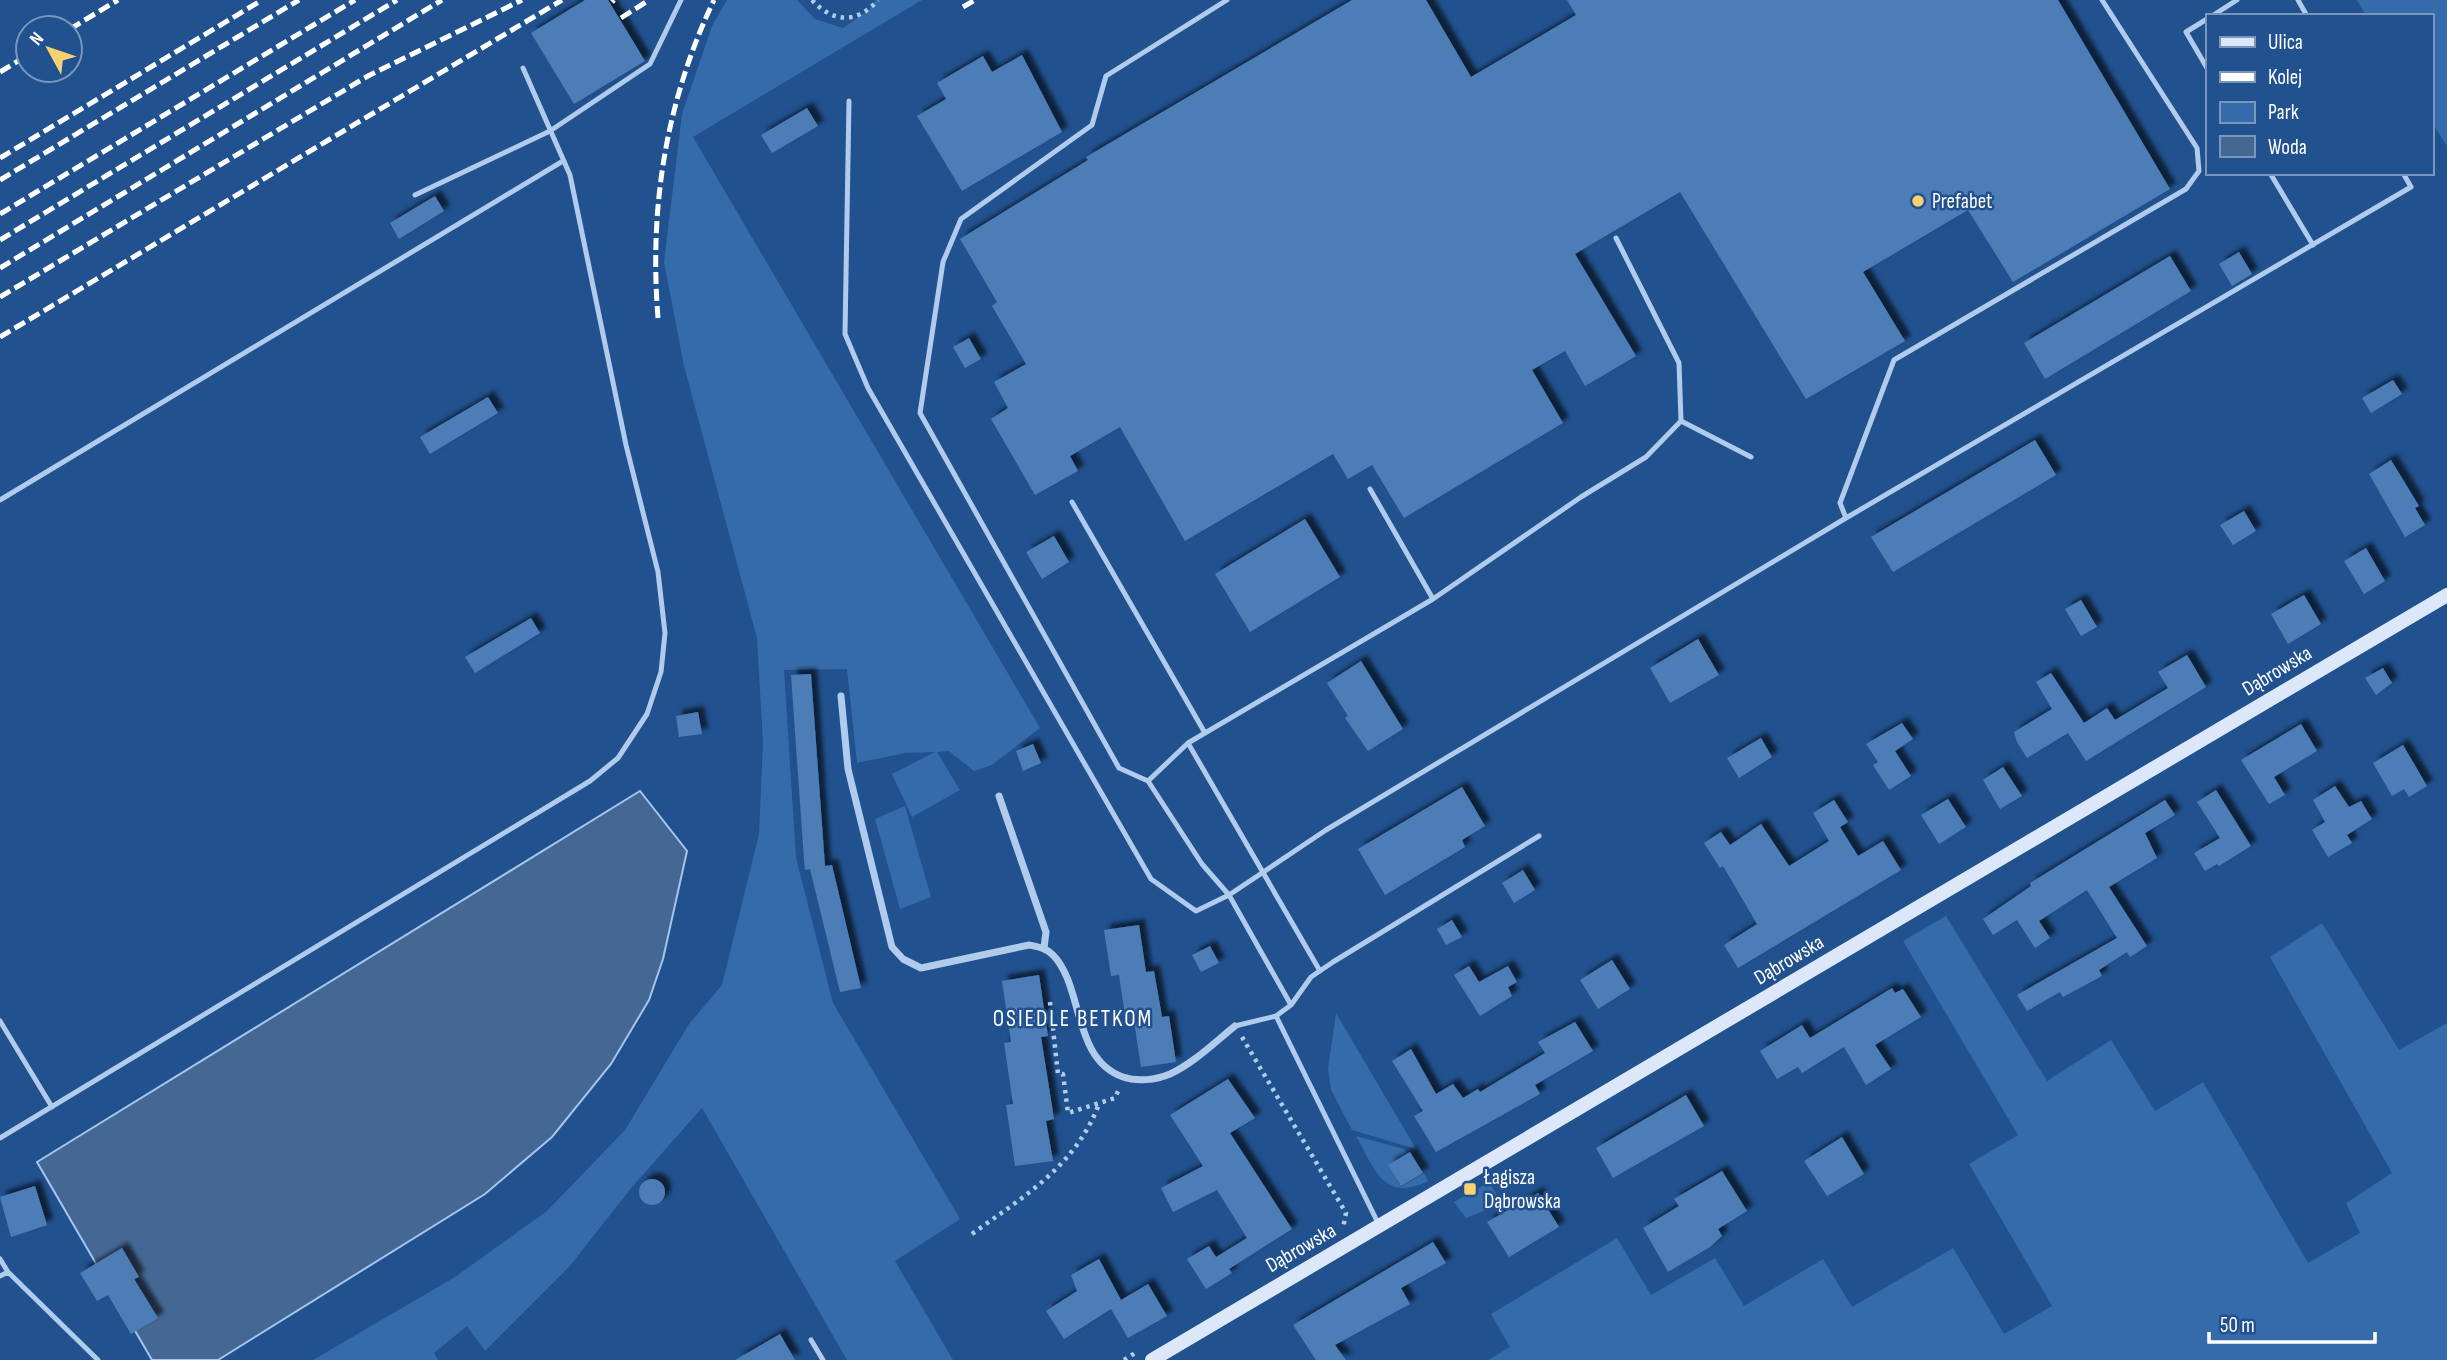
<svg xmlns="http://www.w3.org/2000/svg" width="2447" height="1360" font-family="'Sofia Sans Condensed',sans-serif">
  <defs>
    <filter id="shadow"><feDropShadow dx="6" dy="-6" stdDeviation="2" flood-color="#0009"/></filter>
  </defs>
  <rect width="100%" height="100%" fill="#21518e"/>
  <path fill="#356bab" d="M 727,0 L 797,0 L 815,19 L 843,28 L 869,10 L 876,0 L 922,0 L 693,137 L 1040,728 L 992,765 L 974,771 L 949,751 L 937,752 L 960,790 L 912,817 L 892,774 L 935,752 L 905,753 L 857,763 L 847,669 L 784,670 L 796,858 L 833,1003 L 960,1219 L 895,1261 L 953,1360 L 847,1360 L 702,1108 L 632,1187 L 569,1267 L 485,1351 L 467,1326 L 434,1353 L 438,1360 L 313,1360 L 455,1277 L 547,1211 L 625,1130 L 689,1024 L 722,985 L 759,834 L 763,743 L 757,638 L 684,366 L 664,262 L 682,114 L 712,26 Z
    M 2357,0 L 2447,0 L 2447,146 L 2431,121 L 2431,16 L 2366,16 Z
    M 905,806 L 931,897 L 900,909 L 875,819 Z
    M 1946,916 L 2047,1081 L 2111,1040 L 2155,1111 L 2203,1082 L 2308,1263 L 2360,1233 L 2346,1203 L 2392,1173 L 2270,957 L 2322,923 L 2399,1050 L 2447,1023 L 2447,1360 L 1488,1360 L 1510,1347 L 1491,1314 L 1617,1238 L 1651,1295 L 1715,1258 L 1744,1306 L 1823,1259 L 1852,1307 L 1953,1248 L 2004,1334 L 2052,1306 L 1969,1164 L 2018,1135 L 1903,941 Z
    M 1336,1013 L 1416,1149 L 1352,1130 L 1331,1090 L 1328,1069 Z
    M 1356,1136 L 1404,1149 L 1407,1153 L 1388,1165 L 1401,1187 L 1424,1173 L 1428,1181 C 1383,1203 1375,1169 1356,1136 Z
    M 1489,1182 L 1502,1204 L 1466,1218 L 1454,1202 Z"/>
  <path fill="#456793" stroke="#a4c6ed" stroke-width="2" d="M 640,791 L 687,851 L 663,959 L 649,1000 L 611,1064 L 552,1137 L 485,1194 L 218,1360 L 152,1360 L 37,1162 Z"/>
  <path fill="#4e7db7" filter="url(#shadow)" d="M 585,0 L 608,0 L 645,61 L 574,104 L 531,33 Z
    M 1352,0 L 1426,0 L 1471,77 L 1576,15 L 1567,0 L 2058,0 L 2170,189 L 2013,282 L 1968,210 L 1863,272 L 1905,341 L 1806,399 L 1680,192 L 1575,254 L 1636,356 L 1585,386 L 1565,351 L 1532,370 L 1563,423 L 1404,518 L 1372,465 L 1348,479 L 1333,454 L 1185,541 L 1120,427 L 1070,456 L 1078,471 L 1035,495 L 991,419 L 1008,408 L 994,382 L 1026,364 L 992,306 L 997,302 L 960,239 L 1088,160 L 1086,157 Z
    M 1022,55 L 1062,132 L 962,191 L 917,116 L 946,99 L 937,83 L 983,56 L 992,72 Z
    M 807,108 L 818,126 L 772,153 L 761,135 Z
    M 435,196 L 444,211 L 399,239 L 390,223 Z
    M 2239,252 L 2252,274 L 2232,286 L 2219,264 Z
    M 2170,256 L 2191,291 L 2045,379 L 2024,343 Z
    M 969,338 L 981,359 L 965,368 L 953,347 Z
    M 2393,380 L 2402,394 L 2371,413 L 2362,398 Z
    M 488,397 L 498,413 L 430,454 L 420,437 Z
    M 2035,440 L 2056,475 L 1893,572 L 1871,537 Z
    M 2391,460 L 2419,506 L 2415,508 L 2425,525 L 2405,537 L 2369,474 Z
    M 2244,511 L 2256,531 L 2233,545 L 2220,525 Z
    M 1305,519 L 1340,577 L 1250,632 L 1215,574 Z
    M 1054,536 L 1069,562 L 1042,579 L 1026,552 Z
    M 2366,548 L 2385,581 L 2364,594 L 2344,561 Z
    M 2304,595 L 2321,624 L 2288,644 L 2271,614 Z
    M 2081,600 L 2097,627 L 2081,636 L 2065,609 Z
    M 531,618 L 540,633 L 475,673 L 465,657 Z
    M 1698,639 L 1719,675 L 1670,703 L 1650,668 Z
    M 2187,655 L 2206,687 L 2086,761 L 2068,733 L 2027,758 L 2017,742 L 2014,732 L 2052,709 L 2036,682 L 2051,673 L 2084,723 L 2107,708 L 2115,720 L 2168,688 L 2158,672 Z
    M 1361,661 L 1403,729 L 1368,751 L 1345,718 L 1348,716 L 1327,683 Z
    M 2383,668 L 2392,683 L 2376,695 L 2365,678 Z
    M 811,674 L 825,866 L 832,865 L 861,988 L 840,992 L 810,869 L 805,870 L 804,860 L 791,675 Z
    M 698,712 L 702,734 L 679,737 L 676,716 Z
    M 1902,723 L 1913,739 L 1895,751 L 1911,776 L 1889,790 L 1873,765 L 1878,762 L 1866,744 Z
    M 2301,724 L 2317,751 L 2274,777 L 2285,795 L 2269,804 L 2241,760 Z
    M 1761,738 L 1772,757 L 1739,778 L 1727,758 Z
    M 1033,744 L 1041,763 L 1023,771 L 1016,751 Z
    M 2403,745 L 2427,786 L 2409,797 L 2404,789 L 2392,796 L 2373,763 Z
    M 2003,767 L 2022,796 L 2000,809 L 1983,780 Z
    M 2335,786 L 2349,807 L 2361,801 L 2372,819 L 2347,835 L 2352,843 L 2328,857 L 2312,830 L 2325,822 L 2313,800 Z
    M 1462,787 L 1485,826 L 1462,840 L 1465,847 L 1385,895 L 1358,849 Z
    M 2216,790 L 2251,846 L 2219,866 L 2217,864 L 2205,871 L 2194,853 L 2220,838 L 2197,802 Z
    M 1948,799 L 1966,827 L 1939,844 L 1921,815 Z
    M 1834,800 L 1848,822 L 1840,827 L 1858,856 L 1883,841 L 1901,870 L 1738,968 L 1724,945 L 1757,924 L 1723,866 L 1720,868 L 1704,843 L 1721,832 L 1730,845 L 1761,824 L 1789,866 L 1829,841 L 1813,813 Z
    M 2165,800 L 2175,815 L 2145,833 L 2157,858 L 2109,887 L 2147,946 L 2130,957 L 2127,952 L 2099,970 L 2102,976 L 2063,997 L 2060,992 L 2027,1011 L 2017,995 L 2117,938 L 2087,890 L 2039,921 L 2050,938 L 2035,948 L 2017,920 L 1993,935 L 1983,919 L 2031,886 L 2030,883 Z
    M 1523,870 L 1535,890 L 1514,903 L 1502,883 Z
    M 1452,920 L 1462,937 L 1446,945 L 1437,929 Z
    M 1139,925 L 1146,972 L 1154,971 L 1162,1017 L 1169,1016 L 1176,1062 L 1141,1067 L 1134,1021 L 1126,1022 L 1119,975 L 1111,976 L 1104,930 Z
    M 1210,946 L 1219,963 L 1201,972 L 1192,955 Z
    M 1612,960 L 1630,989 L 1598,1009 L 1580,980 Z
    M 1469,966 L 1479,982 L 1508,966 L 1517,982 L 1508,987 L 1512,996 L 1480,1016 L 1454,975 Z
    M 1039,975 L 1048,1036 L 1041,1037 L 1054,1119 L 1046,1121 L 1053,1161 L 1015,1166 L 1006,1105 L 1013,1104 L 1004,1043 L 1011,1042 L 1002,981 Z
    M 1892,988 L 1895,993 L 1903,989 L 1921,1017 L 1875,1045 L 1891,1069 L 1866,1085 L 1844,1047 L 1802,1073 L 1798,1067 L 1777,1079 L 1760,1051 L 1802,1025 L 1810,1038 Z
    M 1575,1022 L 1593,1051 L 1535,1085 L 1540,1094 L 1436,1152 L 1414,1116 L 1423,1111 L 1392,1061 L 1411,1049 L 1436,1094 L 1453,1084 L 1463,1098 L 1478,1089 L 1480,1092 L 1545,1053 L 1538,1042 Z
    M 1228,1079 L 1255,1118 L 1230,1133 L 1292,1229 L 1229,1269 L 1232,1273 L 1206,1289 L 1187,1259 L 1209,1246 L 1216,1257 L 1247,1238 L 1217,1190 L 1173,1212 L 1161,1188 L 1203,1166 L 1170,1115 Z
    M 1686,1095 L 1704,1126 L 1613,1178 L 1596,1148 Z
    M 1842,1137 L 1864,1174 L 1827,1196 L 1804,1161 Z
    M 1410,1152 L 1423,1173 L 1401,1186 L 1388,1165 Z
    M 1722,1171 L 1747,1211 L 1718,1229 L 1722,1236 L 1710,1247 L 1668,1272 L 1643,1228 L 1679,1206 L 1674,1199 Z
    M639 1192a13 13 0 1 1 26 0a13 13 0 1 1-26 0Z
    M 35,1186 L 47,1225 L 11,1237 L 0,1197 Z
    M 1538,1193 L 1559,1227 L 1509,1257 L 1487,1222 Z
    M 1433,1242 L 1446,1263 L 1401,1288 L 1410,1304 L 1335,1345 L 1346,1360 L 1316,1360 L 1293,1325 Z
    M 122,1248 L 139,1277 L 134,1279 L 158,1318 L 131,1334 L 108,1295 L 97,1301 L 80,1273 Z
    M 1099,1259 L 1121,1300 L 1148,1284 L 1167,1316 L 1128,1338 L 1111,1309 L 1064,1339 L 1046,1311 L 1077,1291 L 1071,1275 Z
    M 780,1334 L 795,1360 L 735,1360 Z"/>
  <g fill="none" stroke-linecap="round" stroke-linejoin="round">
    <path stroke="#b0cbec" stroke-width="4.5" stroke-dasharray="3.5 5" stroke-linecap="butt" d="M 812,0 C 833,23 857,24 878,0
      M 1050,1002 L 1058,1074 L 1063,1074 L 1068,1113 L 1115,1098 L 1119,1089
      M 1242,1037 L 1346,1213 L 1343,1228
      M 972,1234 C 1024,1196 1075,1167 1099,1104
      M 1124,1360 L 1135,1353"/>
    <path stroke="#b0cbec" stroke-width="5" d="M 1227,0 L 1106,76 L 1092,125 L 961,219 L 943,262 L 920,413 L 1119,768 L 1148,781 L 1188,743 L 1433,599 L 1581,497 L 1646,457 L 1681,421 L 1751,457
      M 2298,0 L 2307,16
      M 2212,16 L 2237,0
      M 2207,19 L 2186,32 L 2207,68
      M 849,101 L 845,334 L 868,388 L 1151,879 L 1196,911 L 1229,895 L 1326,830 L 1846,518 L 1840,503 L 1894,360 L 2186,189 L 2199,171 L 2197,148 L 2102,0
      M 2270,173 L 2313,245
      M 415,195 L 550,131 L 650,64 L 681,0
      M 1616,238 L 1679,363 L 1681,421
      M 1370,489 L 1433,599
      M 0,500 L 563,161
      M 1072,502 L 1205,733
      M 1846,518 L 2411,187 L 2403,173
      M 1188,743 L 1320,971
      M 1148,781 L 1202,864 L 1229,895 L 1291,1005
      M 1276,1016 L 1291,1005 L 1311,977 L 1333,962 L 1539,836
      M 0,1021 L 52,1107
      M 1235,1026 L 1276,1016 L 1378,1223
      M 0,1138 L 590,781 L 618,758 L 647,714 L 661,672 L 665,633 L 658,572 L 626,445 L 570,175 L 523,68
      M 0,1259 L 8,1272 L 0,1276
      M 8,1272 L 98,1360
      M 811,1340 L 823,1360"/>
    <path stroke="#b0cbec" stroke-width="7" d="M 841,696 L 848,769 L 892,947 L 903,959 L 921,968 L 1029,945 C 1039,947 1046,948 1053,955 C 1084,987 1072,1059 1123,1077 C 1137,1082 1156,1080 1170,1074 C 1194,1063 1215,1042 1235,1026
      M 999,796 L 1046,932 L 1044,948"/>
    <path stroke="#dce8f9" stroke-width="14" d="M 1152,1360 L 2447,595"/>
    <path stroke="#fff" stroke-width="5" stroke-dasharray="12 5" stroke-linecap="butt" d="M 612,2 L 614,0
      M 963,7 L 975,0
      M 621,18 L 649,0
      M 70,29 L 118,0
      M 0,72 L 28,55
      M 0,158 L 262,0
      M 0,180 L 299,0
      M 0,214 L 355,0
      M 0,240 L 397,0
      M 0,268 L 442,0
      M 0,297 L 368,76 L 522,0
      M 658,318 C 649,207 666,101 714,0
      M 0,337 L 562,0"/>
  </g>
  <g fill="#f8d171" stroke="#21518e" stroke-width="2.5">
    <circle cx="1918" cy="201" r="7"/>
    <rect x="1463" y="1182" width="14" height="14" rx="3.5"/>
  </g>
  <g text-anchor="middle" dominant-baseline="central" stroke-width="5" stroke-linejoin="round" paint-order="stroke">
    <g font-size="21" fill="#fff" stroke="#21518e" text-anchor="start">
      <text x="1932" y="201">Prefabet</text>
      <text x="1484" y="1177">Łagisza<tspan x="1484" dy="24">Dąbrowska</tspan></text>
    </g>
    <g font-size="21" fill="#fff" stroke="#21518e">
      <text transform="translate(2277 671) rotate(-31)">Dąbrowska</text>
      <text transform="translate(1789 960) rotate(-31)">Dąbrowska</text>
      <text transform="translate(1301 1248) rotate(-30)">Dąbrowska</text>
    </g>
    <g font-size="23" letter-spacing="2" fill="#fff" stroke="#21518e">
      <text x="1073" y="1019">OSIEDLE BETKOM</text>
    </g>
  </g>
  <rect x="2206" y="14" width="228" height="161" fill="#21518e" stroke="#7a97bb" stroke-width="2"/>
  <rect x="2220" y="37" width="35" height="10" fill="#dce8f9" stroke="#7a97bb" stroke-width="2"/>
  <text x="2268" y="49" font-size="21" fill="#ffffff">Ulica</text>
  <rect x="2220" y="72" width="35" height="10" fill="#ffffff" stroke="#7a97bb" stroke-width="2"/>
  <text x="2268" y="84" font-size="21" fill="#ffffff">Kolej</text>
  <rect x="2220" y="102" width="35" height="21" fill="#356bab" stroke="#7a97bb" stroke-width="2"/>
  <text x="2268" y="119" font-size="21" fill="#ffffff">Park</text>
  <rect x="2220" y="136" width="35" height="21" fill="#456793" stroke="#7a97bb" stroke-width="2"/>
  <text x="2268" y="154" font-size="21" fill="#ffffff">Woda</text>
  <g transform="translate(49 49) rotate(310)"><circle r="33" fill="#21518e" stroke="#7a97bb" stroke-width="2"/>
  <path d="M0-5L12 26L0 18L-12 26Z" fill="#f8d171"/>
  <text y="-10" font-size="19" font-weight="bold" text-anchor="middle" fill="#ffffff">N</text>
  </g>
  <path d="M2209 1332v10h166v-10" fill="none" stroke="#ffffff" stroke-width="3.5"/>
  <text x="2220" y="1332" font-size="21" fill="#ffffff" stroke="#21518e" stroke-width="5" paint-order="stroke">50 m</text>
</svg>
